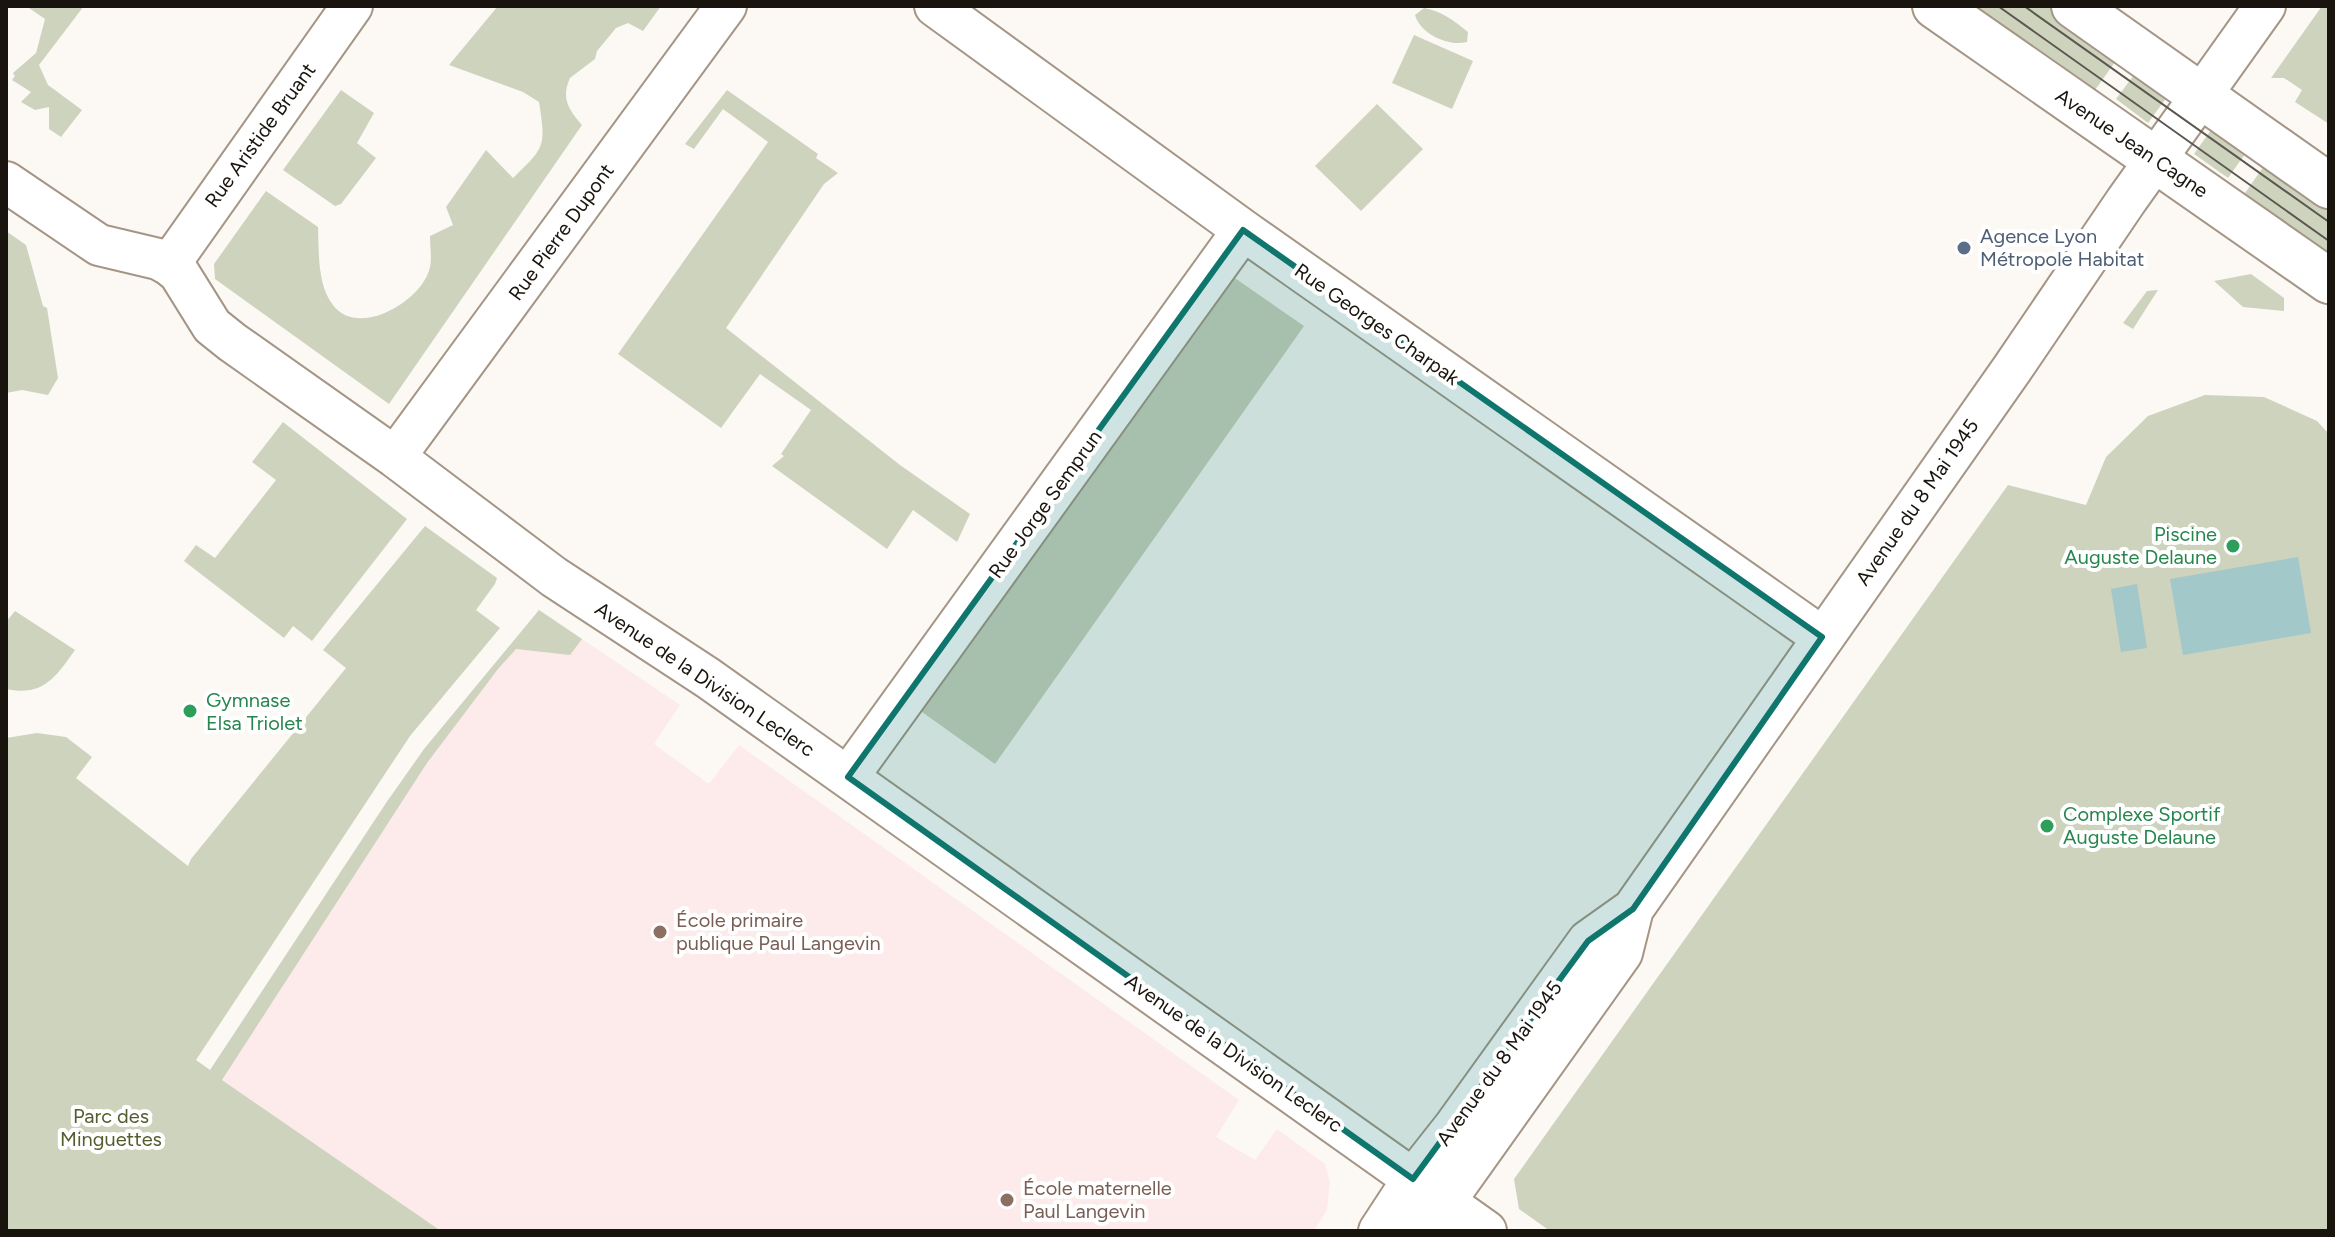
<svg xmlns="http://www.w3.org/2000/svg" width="2335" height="1237" font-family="Figtree,sans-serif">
  <rect width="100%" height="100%" fill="#fcf9f5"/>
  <path fill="#fcebea" d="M 539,610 L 680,705 L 654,744 L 709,784 L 739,745 L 1239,1100 L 1216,1137 L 1255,1160 L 1277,1129 L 1325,1164 L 1330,1182 L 1327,1210 L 1314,1231 L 441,1231 L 222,1080 L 427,763 Z"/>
  <path fill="#ced3be" d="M 26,6 L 84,6 L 39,65 L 48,85 L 82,110 L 61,137 L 49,129 L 49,107 L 35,110 L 21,102 L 31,92 L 12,80 L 15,76 L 13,73 L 36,53 L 45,19 Z
    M 498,6 L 661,6 L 643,31 L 628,23 L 616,28 L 597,51 L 595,59 L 570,78 C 561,98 568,109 582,125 L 389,404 L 215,279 L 214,264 L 266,191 L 318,227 C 319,251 317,285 333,305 C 358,339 423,301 430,267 C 432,258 430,246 430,236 L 453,225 L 446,207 L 486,150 L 513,178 C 545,147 546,147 539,102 L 523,92 L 449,65 Z
    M 1963,6 L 2059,6 L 2123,51 L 2090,97 Z
    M 2322,6 L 2329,6 L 2329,124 L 2295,102 L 2302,90 L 2284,78 L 2271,78 Z
    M 1424,8 C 1442,11 1454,21 1468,32 L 1467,42 C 1449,47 1420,34 1415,15 Z
    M 1414,35 L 1473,61 L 1452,109 L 1392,83 Z
    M 2134,75 L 2167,97 L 2148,123 L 2116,99 Z
    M 341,90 L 374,113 L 357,143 L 376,158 L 341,204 L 335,206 L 283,170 Z
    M 727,90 L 818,154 L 816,158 L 838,173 L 824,184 L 726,328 L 900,465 L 970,514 L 957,542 L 913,510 L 887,549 L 772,466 L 784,456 L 781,454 L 811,410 L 760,374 L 721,428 L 618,354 L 768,142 L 723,109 L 694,149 L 685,144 Z
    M 1377,104 L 1423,149 L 1361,211 L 1315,166 Z
    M 2211,130 L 2245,154 L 2228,178 L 2194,154 Z
    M 2271,156 L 2329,197 L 2329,267 L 2238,203 Z
    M 6,231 L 26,245 L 43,306 L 47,308 L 58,378 L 48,395 L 22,390 L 6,393 Z
    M 1226,272 L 1304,326 L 995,764 L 915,707 Z
    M 2251,274 L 2284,298 L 2284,311 L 2243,307 L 2214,281 Z
    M 2158,290 L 2133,329 L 2123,323 L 2147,291 Z
    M 2205,395 L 2264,397 L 2317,421 L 2329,434 L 2329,1231 L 1550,1231 L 1519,1209 L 1514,1179 L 2008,485 L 2086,505 L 2106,457 L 2148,416 Z
    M 283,422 L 407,519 L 312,641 L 293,626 L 284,638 L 184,561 L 196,545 L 215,558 L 276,480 L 252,462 Z
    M 425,526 L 497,578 L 495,584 L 476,610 L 500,628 L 410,736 L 196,1060 L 210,1070 L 386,803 L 424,749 L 539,610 L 582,639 L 570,655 L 516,649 L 498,669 L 427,763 L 222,1080 L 441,1231 L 6,1231 L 6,738 L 37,733 L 66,737 L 92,757 L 76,778 L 188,866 L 191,859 L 346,668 L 323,650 Z
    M 15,611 L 75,650 C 56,677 43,697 6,689 L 6,622 Z"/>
  <path fill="#a2c8c9" d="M 2298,557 L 2311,633 L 2183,655 L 2170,579 Z
    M 2137,584 L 2147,648 L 2121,652 L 2111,589 Z"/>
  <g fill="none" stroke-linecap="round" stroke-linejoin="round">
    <g stroke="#a59585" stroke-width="44">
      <path id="street" d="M 935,6 L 1243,230 L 1822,637
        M 6,182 L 99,245 L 158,259 L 169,265 L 179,273 L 212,326 L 232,342 L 395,457 L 554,577 L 708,678 L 1486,1231
        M 169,265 L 352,6
        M 395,457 L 726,6
        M 848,777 L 1243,230
        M 1379,1231 L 1413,1179 L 1454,1127 L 1588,941 L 1633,909
        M 1424,1231 L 1622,953 L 1633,909 L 2012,369 L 2126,201 L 2265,6"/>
    </g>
    <g stroke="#a59585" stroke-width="48">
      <path id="secondary" d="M 1935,6 L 2329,281
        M 2074,6 L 2329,186"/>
    </g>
    <use href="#street" stroke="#fff" stroke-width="40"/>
    <use href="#secondary" stroke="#fff" stroke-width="44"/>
    <path stroke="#5b5650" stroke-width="2" d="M 1998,6 L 2329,241
      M 2024,6 L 2329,222"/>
  </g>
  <path fill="#0f766e" fill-opacity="0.2" stroke="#0f766e" stroke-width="6" stroke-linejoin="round" d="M 1243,230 L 1822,637 L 1633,909 L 1588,941 L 1413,1179 L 848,777 Z"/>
  <circle fill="#5c6f8a" stroke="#fff" stroke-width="3" cx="1964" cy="248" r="8"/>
  <g fill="#2e9e5b" stroke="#fff" stroke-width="3">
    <circle cx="2233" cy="546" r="8"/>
    <circle cx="190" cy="711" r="8"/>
    <circle cx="2047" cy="826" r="8"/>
  </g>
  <g fill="#8d6e63" stroke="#fff" stroke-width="3">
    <circle cx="660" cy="932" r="8"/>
    <circle cx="1007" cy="1200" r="8"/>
  </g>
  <g text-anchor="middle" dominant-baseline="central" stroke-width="8" stroke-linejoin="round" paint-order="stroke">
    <g font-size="20" fill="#19140d" stroke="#fff">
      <text transform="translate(260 135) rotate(-54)">Rue Aristide Bruant</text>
      <text transform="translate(2132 143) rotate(34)">Avenue Jean Cagne</text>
      <text transform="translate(561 232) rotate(-54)">Rue Pierre Dupont</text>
      <text transform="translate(1377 324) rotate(35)">Rue Georges Charpak</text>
      <text transform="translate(1917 502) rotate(-55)">Avenue du 8 Mai 1945</text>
      <text transform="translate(1045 504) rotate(-54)">Rue Jorge Semprun</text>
      <text transform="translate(705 679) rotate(34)">Avenue de la Division Leclerc</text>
      <text transform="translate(1234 1053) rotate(35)">Avenue de la Division Leclerc</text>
      <text transform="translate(1499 1063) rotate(-54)">Avenue du 8 Mai 1945</text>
    </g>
    <g font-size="20" fill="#4e5e75" stroke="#fff" text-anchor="start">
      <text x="1980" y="236">Agence Lyon<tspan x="1980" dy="23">Métropole Habitat</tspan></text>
    </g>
    <g font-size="20" fill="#27864d" stroke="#fff" text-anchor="start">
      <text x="2217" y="534" text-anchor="end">Piscine<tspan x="2217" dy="23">Auguste Delaune</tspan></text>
      <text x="206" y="700">Gymnase<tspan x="206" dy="23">Elsa Triolet</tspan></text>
      <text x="2063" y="814">Complexe Sportif<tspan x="2063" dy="23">Auguste Delaune</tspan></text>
    </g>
    <g font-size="20" fill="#785e54" stroke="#fff" text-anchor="start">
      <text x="676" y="920">École primaire<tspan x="676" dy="23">publique Paul Langevin</tspan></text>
      <text x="1023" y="1188">École maternelle<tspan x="1023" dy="23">Paul Langevin</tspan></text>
    </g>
    <g font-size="20" fill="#545d2d" stroke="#fff">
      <text x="111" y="1116">Parc des<tspan x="111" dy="23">Minguettes</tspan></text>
    </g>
  </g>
  <rect width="2335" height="1237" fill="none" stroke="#19140d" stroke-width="16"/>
</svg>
